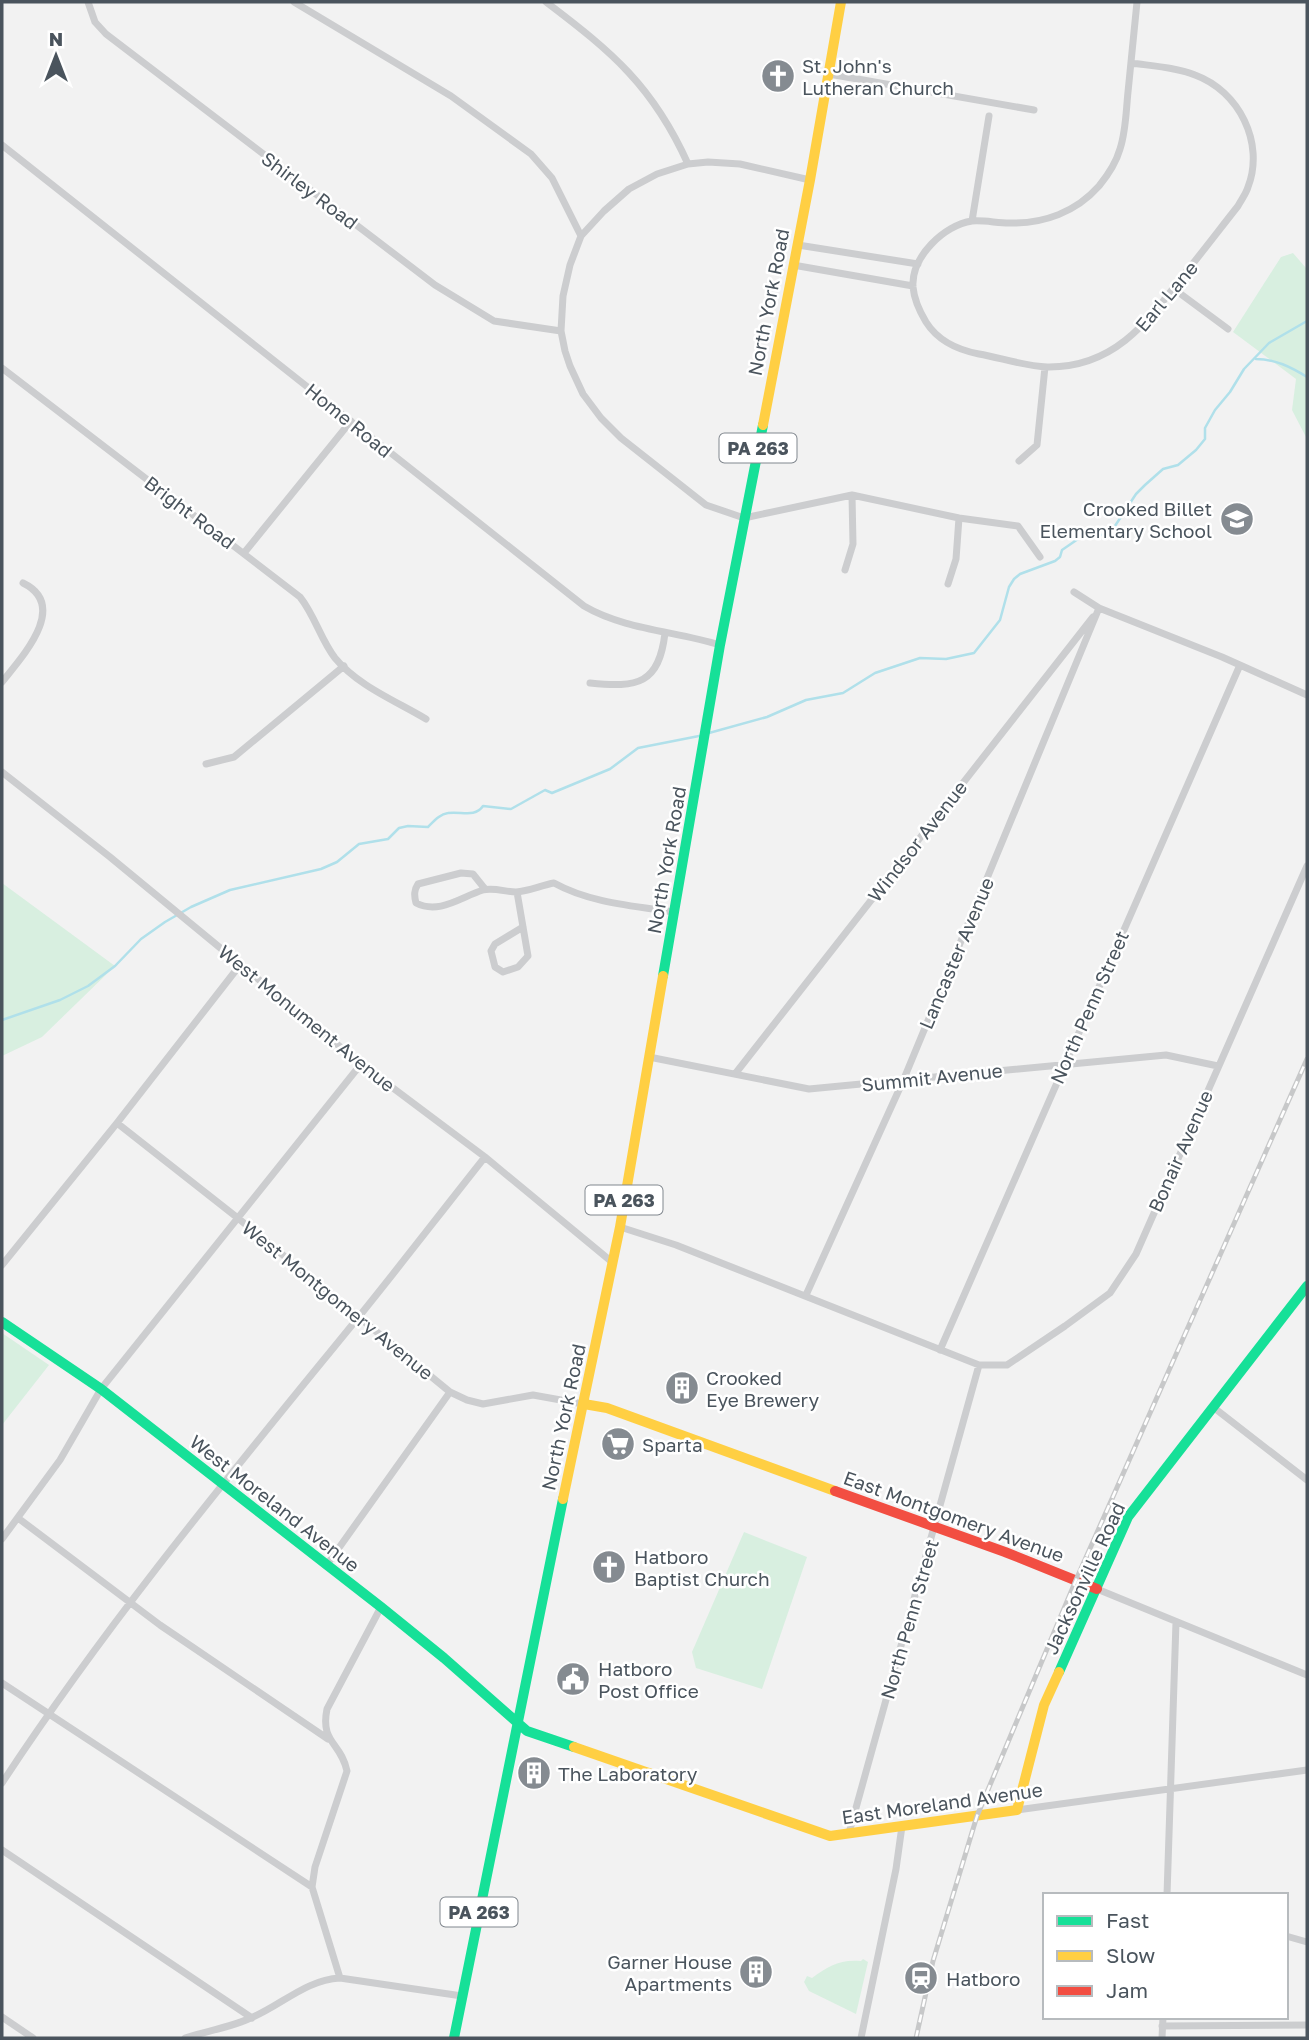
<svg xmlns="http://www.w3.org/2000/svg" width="1309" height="2040" font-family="'Golos Text',sans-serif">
  <rect width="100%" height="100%" fill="#f2f2f2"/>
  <path fill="#d8efe0" d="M 1293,253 L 1306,268 L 1307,279 L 1307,439 L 1292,410 L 1296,379 L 1233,332 L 1281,257 Z
    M 2,883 L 115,966 L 42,1037 L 2,1056 Z
    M 2,1333 L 49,1365 L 2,1425 Z
    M 744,1532 L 807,1557 L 762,1689 L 696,1668 L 692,1652 Z
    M 863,1959 L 868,1962 L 856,2014 L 809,1991 L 804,1982 L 807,1976 L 812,1978 C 828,1966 840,1959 861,1961 Z"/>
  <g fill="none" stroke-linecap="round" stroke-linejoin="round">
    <path stroke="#b0e0ea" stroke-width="2.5" d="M 1256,359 C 1275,359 1291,367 1307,377
      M 709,733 L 767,717 L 806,700 L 843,693 L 875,673 L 920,658 L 946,659 L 974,653 L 1000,620 L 1009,587 L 1014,579 L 1020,574 L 1055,561 L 1060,557 L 1062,550 L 1078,539 L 1088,535 L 1104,535 L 1111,532 L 1136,494 L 1145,485 L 1163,469 L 1178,465 L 1196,450 L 1205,439 L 1205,428 L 1215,410 L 1230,392 L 1244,369 L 1269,343 L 1307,321
      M 2,1020 L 60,1000 L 88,986 L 115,966 L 141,939 L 165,922 L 191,907 L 230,890 L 321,869 L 337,862 L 359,844 L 388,839 L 399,828 L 408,826 L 428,827 C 434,821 440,814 448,813 C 461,811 475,818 483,806 L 511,809 L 545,790 L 552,793 L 610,769 L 638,748 L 699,736"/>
    <path stroke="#cccdcf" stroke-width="7" d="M 88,2 L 95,22 L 106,34 L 435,285 L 494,321 L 561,331
      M 294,2 L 451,96 L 531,154 L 552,178 L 581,236
      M 546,2 C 612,52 653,86 688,164
      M 1131,63 C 1152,66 1175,67 1195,75 C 1239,91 1265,143 1248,187 C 1246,194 1241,200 1238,206 C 1219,230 1201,254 1182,277 C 1146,324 1113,368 1047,367 C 1025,366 1001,358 979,354 C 958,350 938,341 926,322 C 920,312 914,298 913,287 C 911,257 944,225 972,221 C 984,220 997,223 1009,223 C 1044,224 1076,212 1099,186 C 1108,175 1116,163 1120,149 C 1126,131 1126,111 1128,92 C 1131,62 1134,32 1137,2
      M 829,74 L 1034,110
      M 2,145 L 584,606 C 625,630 676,631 720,645
      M 810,180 L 740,164 L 708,162 L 688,164 L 657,174 L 629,189 L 604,211 L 581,236 L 570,265 L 563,296 L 561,331 L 565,351 L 570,366 L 583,394 L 601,418 L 621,438 L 706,505 L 744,518 L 852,495 L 959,518 L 1018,526 L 1040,557
      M 972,221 L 989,116
      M 798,245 L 918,264
      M 793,265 L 913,286
      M 1174,289 L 1228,329
      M 2,368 L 300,597 C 315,616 321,640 335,658 C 358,686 396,701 426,719
      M 1019,461 L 1037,445 L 1045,367
      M 244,553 L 351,421
      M 845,570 L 853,544 L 852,495
      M 948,584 L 956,559 L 959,518
      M 1074,592 L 1099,608 L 1222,657 L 1307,695
      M 2,682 C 21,658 70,606 23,583
      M 590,683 C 638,688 659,684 665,633
      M 206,764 L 234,757 L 344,666
      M 2,772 L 110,857 L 361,1064 L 485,1157 L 612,1262
      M 485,889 L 473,874 L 461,873 L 418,884 C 414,890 414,895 416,903 C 439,915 461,897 483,890 C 493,887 506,892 516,892 C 529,891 542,885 554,883 C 590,903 634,906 674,912
      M 517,892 L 528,956 L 518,967 L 503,972 L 495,967 L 491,951 L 495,944 L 523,927
      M 649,1057 L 809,1089 L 1166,1055 L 1218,1066
      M 735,1074 L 1093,617
      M 117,1123 L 239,1219 L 450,1392 L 467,1400 L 483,1404 L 533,1395 L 583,1404
      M 620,1227 L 676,1245 L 979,1365 L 1007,1365 L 1065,1326 L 1110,1293 L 1136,1254 L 1307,866
      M 2,1265 L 117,1123 L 240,965
      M 806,1295 L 903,1081 L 1099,608
      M 940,1350 L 1240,665
      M 1213,1407 L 1307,1480
      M 18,1518 L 160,1625 L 328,1739
      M 2,1539 L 60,1460 L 101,1389 L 361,1064
      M 326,1566 L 450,1392
      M 1097,1589 L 1307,1675
      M 2,1683 L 312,1887
      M 2,1783 C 109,1620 234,1470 357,1319 C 400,1266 442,1211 485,1157
      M 1017,1810 L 1307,1770
      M 849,1833 L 979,1365
      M 2,1850 L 252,2018
      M 1167,1895 L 1176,1622
      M 1286,1936 L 1307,1942
      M 340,1978 L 312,1887 L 315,1867 L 347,1771 C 341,1742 320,1743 327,1709 L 381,1607
      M 2,2017 L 33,2038
      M 1162,2026 L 1307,2025
      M 185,2038 C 207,2031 232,2027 253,2017 C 283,2004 306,1980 340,1978 L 462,1996
      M 861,2038 L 896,1869 L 902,1826
      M 1162,2038 L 1163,2017"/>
    <path stroke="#16e098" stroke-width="10" d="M 663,976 L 720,645 L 763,425
      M 2,1322 L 101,1389 L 381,1607 L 444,1658 L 527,1731 L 574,1747
      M 1059,1672 L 1128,1517 L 1307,1286
      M 454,2038 L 563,1499"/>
    <path stroke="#ffcf43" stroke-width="10" d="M 763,425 L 810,180 L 841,2
      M 584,1404 L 607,1408 L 835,1491
      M 563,1499 L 620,1227 L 663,976
      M 574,1747 L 830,1836 L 1017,1810 L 1044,1705 L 1059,1672"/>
    <path stroke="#f24e42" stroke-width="10" d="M 835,1491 L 1005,1552 L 1097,1589"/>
    <g stroke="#c7c8c9" stroke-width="5">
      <path id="rail" d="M 916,2038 L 933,1961 L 977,1816 L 1076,1580 L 1307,1059"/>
    </g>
    <use href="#rail" stroke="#fff" stroke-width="2.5" stroke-dasharray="8" stroke-linecap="butt"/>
  </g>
  <defs>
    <g id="church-disc" transform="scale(1.75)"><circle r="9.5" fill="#858b91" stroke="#fff"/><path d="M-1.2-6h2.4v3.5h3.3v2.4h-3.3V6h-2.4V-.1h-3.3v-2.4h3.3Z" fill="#fff"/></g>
    <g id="school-disc" transform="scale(1.75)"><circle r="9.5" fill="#858b91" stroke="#fff"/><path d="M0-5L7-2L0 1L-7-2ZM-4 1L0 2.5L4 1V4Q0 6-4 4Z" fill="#fff"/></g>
    <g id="building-disc" transform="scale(1.75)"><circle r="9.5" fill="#858b91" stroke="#fff"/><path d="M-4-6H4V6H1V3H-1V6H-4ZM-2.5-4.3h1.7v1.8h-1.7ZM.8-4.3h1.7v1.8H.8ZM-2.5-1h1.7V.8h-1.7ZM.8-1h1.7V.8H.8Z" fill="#fff"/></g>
    <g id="supermarket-disc" transform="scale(1.75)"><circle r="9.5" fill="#858b91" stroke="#fff"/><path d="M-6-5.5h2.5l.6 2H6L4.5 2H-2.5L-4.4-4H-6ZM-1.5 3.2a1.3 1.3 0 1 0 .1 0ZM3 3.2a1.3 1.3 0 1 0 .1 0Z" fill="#fff"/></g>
    <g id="civic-disc" transform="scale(1.75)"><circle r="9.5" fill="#858b91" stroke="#fff"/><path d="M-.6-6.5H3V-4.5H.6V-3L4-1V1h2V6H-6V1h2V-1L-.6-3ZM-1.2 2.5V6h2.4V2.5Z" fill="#fff"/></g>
    <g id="station-disc" transform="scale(1.75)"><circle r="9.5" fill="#858b91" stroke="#fff"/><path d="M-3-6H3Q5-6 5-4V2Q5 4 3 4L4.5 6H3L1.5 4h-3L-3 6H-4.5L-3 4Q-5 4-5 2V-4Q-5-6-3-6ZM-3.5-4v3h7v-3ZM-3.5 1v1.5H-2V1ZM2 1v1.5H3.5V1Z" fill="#fff"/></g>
  </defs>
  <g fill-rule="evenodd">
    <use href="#church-disc" x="778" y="76"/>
    <use href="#school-disc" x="1237" y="519"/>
    <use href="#building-disc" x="682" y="1388"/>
    <use href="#supermarket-disc" x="618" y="1444"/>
    <use href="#church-disc" x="609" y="1567"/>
    <use href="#civic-disc" x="573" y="1679"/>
    <use href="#building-disc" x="534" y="1773"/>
    <use href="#building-disc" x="756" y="1972"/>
    <use href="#station-disc" x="921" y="1978"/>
  </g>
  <g text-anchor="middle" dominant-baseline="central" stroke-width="5" stroke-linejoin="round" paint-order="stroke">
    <g fill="#fff" stroke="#80878e" stroke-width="2">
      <rect x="719.5" y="433.5" width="77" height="29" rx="5"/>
      <rect x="585.5" y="1185.5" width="77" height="29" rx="5"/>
      <rect x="440.5" y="1897.5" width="77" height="29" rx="5"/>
    </g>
    <g font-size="18" font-weight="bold" fill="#4a545d">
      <text x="758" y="448">PA 263</text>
      <text x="624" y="1200">PA 263</text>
      <text x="479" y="1912">PA 263</text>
    </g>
    <g font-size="19" fill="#4a545d" stroke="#fff" text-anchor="start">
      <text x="802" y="65">St. John's<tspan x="802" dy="22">Lutheran Church</tspan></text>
      <text x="1212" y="508" text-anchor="end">Crooked Billet<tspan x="1212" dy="22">Elementary School</tspan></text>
      <text x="706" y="1377">Crooked<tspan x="706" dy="22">Eye Brewery</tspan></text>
      <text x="642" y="1444">Sparta</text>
      <text x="634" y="1556">Hatboro<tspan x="634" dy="22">Baptist Church</tspan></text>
      <text x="598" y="1668">Hatboro<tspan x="598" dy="22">Post Office</tspan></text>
      <text x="558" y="1773">The Laboratory</text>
      <text x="732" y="1961" text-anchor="end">Garner House<tspan x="732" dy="22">Apartments</tspan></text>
      <text x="946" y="1978">Hatboro</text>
    </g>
    <g font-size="19" fill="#4a545d" stroke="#fff">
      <text transform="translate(310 190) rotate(37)">Shirley Road</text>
      <text transform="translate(1166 296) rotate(-50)">Earl Lane</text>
      <text transform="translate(768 302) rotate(-79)">North York Road</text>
      <text transform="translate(349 420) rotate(39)">Home Road</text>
      <text transform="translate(190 512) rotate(37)">Bright Road</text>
      <text transform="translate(917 841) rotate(-52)">Windsor Avenue</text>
      <text transform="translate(666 860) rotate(-80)">North York Road</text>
      <text transform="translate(956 953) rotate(-67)">Lancaster Avenue</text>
      <text transform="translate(1089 1007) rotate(-66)">North Penn Street</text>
      <text transform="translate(307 1018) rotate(39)">West Monument Avenue</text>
      <text transform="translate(932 1077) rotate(-6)">Summit Avenue</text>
      <text transform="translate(1180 1151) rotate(-66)">Bonair Avenue</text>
      <text transform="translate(338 1300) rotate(39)">West Montgomery Avenue</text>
      <text transform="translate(563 1417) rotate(-78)">North York Road</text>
      <text transform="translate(275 1503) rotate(38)">West Moreland Avenue</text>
      <text transform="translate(954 1516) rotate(20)">East Montgomery Avenue</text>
      <text transform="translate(1084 1578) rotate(-65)">Jacksonville Road</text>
      <text transform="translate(909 1619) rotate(-74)">North Penn Street</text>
      <text transform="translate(942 1803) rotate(-8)">East Moreland Avenue</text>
    </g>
  </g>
  <rect width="1309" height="2040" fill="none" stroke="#4a545d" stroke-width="7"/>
  <rect x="1043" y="1893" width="245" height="126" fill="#ffffff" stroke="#b7bbbe" stroke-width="2"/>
  <rect x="1057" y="1916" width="35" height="10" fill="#16e098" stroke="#b7bbbe" stroke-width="2"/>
  <text x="1106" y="1928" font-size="21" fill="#4a545d">Fast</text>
  <rect x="1057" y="1951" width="35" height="10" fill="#ffcf43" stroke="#b7bbbe" stroke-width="2"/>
  <text x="1106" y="1963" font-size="21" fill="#4a545d">Slow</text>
  <rect x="1057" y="1986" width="35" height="10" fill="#f24e42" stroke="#b7bbbe" stroke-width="2"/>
  <text x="1106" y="1998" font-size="21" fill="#4a545d">Jam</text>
  <g transform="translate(56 56)" stroke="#ffffff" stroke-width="5" paint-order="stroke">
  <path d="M0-5L12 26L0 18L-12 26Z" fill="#4a545d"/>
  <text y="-10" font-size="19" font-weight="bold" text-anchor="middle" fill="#4a545d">N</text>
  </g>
</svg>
